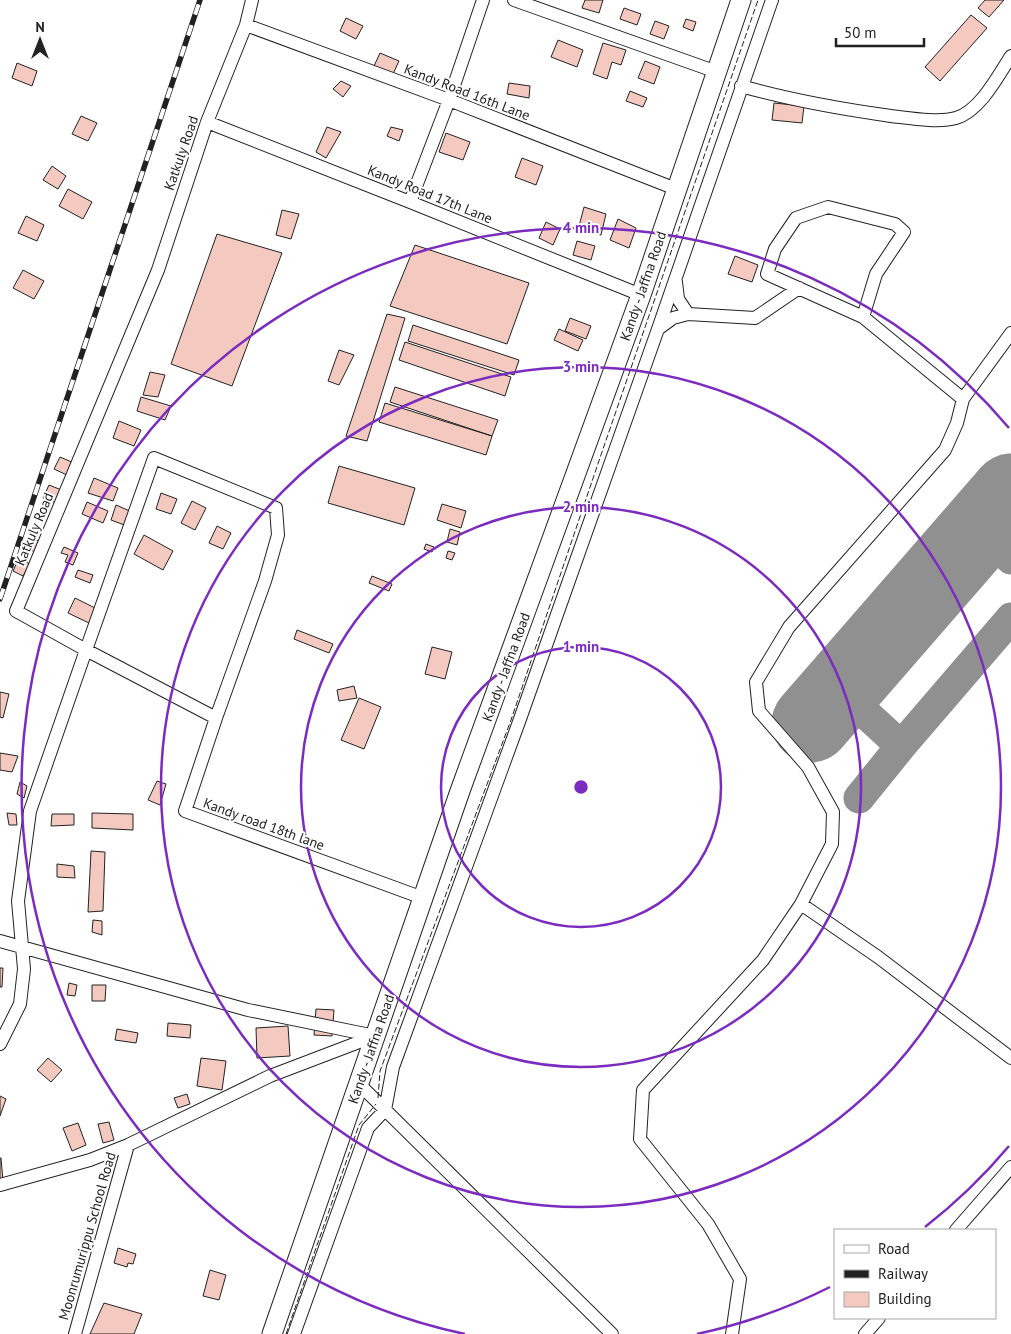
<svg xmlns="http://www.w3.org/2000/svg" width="1011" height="1334" font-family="'PT Sans',sans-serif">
<rect width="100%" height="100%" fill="#fff"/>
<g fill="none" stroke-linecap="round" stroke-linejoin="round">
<path stroke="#909090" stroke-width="31" d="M980,529L1011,559
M840,690L901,746
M859,798L901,746L1011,618"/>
<path stroke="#909090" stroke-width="79" d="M811,723L1011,493"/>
</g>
<path fill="#f3c9c0" stroke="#222" d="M585,0H603L599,13L582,8Z
M985,0H1004L989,17L978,8Z
M624,8L641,14L637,25L620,19Z
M971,15L987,28L940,81L925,67Z
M346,18L363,26L356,39L340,31Z
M686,19L696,22L693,31L683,27Z
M655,21L669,26L664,39L650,34Z
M558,40L583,50L577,67L551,57Z
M603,43L626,50L621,65L612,62L607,79L593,74Z
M380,53L399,61L393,74L374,66Z
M645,61L660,67L654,84L638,78Z
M17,63L37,71L32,86L12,78Z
M341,81L351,86L343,97L333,89Z
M509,83L530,86L529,98L507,94Z
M630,91L647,98L643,107L626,101Z
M774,103L804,106L802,123L772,120Z
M81,116L97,123L88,141L72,134Z
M327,127L341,132L326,158L316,152Z
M391,127L403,130L399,141L387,136Z
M446,133L470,142L463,160L439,152Z
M522,158L543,166L536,185L515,177Z
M52,166L66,176L58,189L43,180Z
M68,189L92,202L83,219L59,206Z
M584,207L606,214L601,235L578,230Z
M282,210L299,214L291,239L276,235Z
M26,216L44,225L37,241L18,233Z
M618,219L636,228L629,248L610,240Z
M546,222L560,229L553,245L539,238Z
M217,234L282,253L232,386L171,364Z
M577,241L595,246L591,260L573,255Z
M415,245L529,283L507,344L390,306Z
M735,256L758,265L752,282L728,274Z
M23,270L44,281L34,299L13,288Z
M387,314L405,318L367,441L346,436Z
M570,318L591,326L586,339L565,331Z
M413,325L519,360L514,375L408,341Z
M559,329L583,340L578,351L554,340Z
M405,342L511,377L505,396L399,360Z
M339,350L354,355L339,385L328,381Z
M150,372L165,375L158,397L143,395Z
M395,387L498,420L492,436L390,402Z
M141,397L171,406L165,420L137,411Z
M385,403L492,436L486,455L379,422Z
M119,421L141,430L134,446L113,438Z
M60,457L74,463L69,476L54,469Z
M339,466L415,488L404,525L328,503Z
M94,478L118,488L113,501L88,493Z
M49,485L64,491L59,504L43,498Z
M161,493L177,499L171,514L156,509Z
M192,501L206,508L195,530L181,523Z
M87,502L108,511L103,523L82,514Z
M442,504L466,511L461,528L437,520Z
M116,505L132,512L127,526L111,520Z
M217,526L231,533L223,549L209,543Z
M450,529L460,532L457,545L447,542Z
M144,535L173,551L163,570L134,554Z
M32,539L42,542L38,553L28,549Z
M426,544L434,547L432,552L424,549Z
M64,547L78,553L73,565L65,562L68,555L61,553Z
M448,551L455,553L452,560L446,558Z
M19,558L30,564L23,576L13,571Z
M78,570L93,575L90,583L75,577Z
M372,576L392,584L389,591L369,583Z
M75,598L97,609L89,623L68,613Z
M297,630L333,644L329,653L294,639Z
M432,647L452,652L445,679L425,674Z
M354,686L357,698L339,701L337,690Z
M0,692L9,694L3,718L0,717Z
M359,698L381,707L364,749L341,740Z
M0,753L18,756L12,772L0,770Z
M157,781L166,784L160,805L148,800Z
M20,782L27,786L24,798L17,794Z
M7,813L16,814L17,825H9Z
M92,813L133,814V830L92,828Z
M52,814H74V825L51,826Z
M91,851L105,852L103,911L88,912Z
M57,864L74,866L75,878L57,877Z
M93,920L102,921V935L92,932Z
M0,968H3L2,987H0Z
M69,983L77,985L75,996L67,995Z
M92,985H106L105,1001H92Z
M316,1009L334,1010L332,1036L314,1035Z
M168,1023L191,1025L190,1038L167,1036Z
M288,1026L290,1056L257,1058L256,1028Z
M117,1029L138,1033L136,1043L115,1040Z
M48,1058L62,1070L51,1082L37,1070Z
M201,1058L226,1061L222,1090L197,1086Z
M187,1094L190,1104L178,1108L174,1098Z
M0,1096L6,1099L0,1116Z
M109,1122L114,1140L103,1143L98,1124Z
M78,1123L86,1145L72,1151L63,1128Z
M0,1158H1L3,1181H0Z
M118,1248L136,1254L133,1264L128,1263L127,1267L114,1263Z
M210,1270L226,1275L219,1300L203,1296Z
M104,1303L142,1314L134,1334H90Z"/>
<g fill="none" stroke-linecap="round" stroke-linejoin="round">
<g stroke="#222" stroke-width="14">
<path id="minor" d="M514,0L717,72
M246,25L449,100L676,189
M741,86C790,100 841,109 891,116C909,118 938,123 956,118C980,111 998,76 1011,56
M207,122L410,202L641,295
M410,202L449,100L483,0
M676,282L678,299L688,314
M658,329L673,318L688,314L755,318L799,288
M963,399L1011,333
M216,718L265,581L278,535L276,508L154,458L86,650L216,718L185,811L423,898
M801,904L878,957L1011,1058
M0,941L248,1010L375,1036
M0,1044L20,1004L24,969L18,901L30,811L86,650L16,611L158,270L207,122L246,25L252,0
M359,1084L612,1334
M0,1185L90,1160L128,1145L270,1076L375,1036
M956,1230L1011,1167
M75,1334L128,1145
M294,1334L368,1128L385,1110L393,1067L520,719L658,329L772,0
M732,1334L740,1279L708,1224L640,1139L643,1090L763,960L801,904L832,844L833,812L808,767L759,711L756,682L789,627L945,450L957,423L963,399L863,317L767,274L775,249L796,218L828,207L895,224L904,232L876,274L863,317
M865,1334L879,1318"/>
</g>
<g stroke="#222" stroke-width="21">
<path id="highway" d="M272,1334L460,791L641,295L741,0"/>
</g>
<use href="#minor" stroke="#fff" stroke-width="12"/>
<use href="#highway" stroke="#fff" stroke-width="19"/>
<g stroke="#222" stroke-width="5.5">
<path id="rail" d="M0,599L200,0"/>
</g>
<use href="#rail" stroke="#fff" stroke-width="4" stroke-dasharray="11" stroke-linecap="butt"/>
<path stroke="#222" stroke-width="1" stroke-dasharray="6 2.5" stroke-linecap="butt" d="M378,1098L380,1071L511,720L603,449L758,0
M286,1334L359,1125L376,1104"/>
</g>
<g fill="none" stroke="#7b2cbf" stroke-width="2.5">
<circle cx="581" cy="787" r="140"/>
<circle cx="581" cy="787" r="280"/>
<circle cx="581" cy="787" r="420"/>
<path d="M1009 1146A559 559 0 0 1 925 1227M830 1287A559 559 0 0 1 697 1334M465 1334A559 559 0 1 1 1009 428"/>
</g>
<g text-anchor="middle" stroke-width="4" stroke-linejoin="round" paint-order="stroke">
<g font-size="14" fill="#222" stroke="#fff">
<text transform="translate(467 92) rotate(21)" y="5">Kandy Road 16th Lane</text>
<text transform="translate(181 153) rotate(-71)" y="5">Katkuly Road</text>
<text transform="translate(430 194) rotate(22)" y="5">Kandy Road 17th Lane</text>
<text transform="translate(643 286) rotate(-71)" y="5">Kandy - Jaffna Road</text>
<text transform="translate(34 529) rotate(-67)" y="5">Katkuly Road</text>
<text transform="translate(506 667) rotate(-70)" y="5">Kandy - Jaffna Road</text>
<text transform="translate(264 824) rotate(20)" y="5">Kandy road 18th lane</text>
<text transform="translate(371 1049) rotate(-71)" y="5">Kandy - Jaffna Road</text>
<text transform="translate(87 1236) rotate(-74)" y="5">Moonrumurippu School Road</text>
</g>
</g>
<circle cx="581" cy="787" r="8" fill="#7b2cbf" stroke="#fff" stroke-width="2.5"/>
<g font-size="15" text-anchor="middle" font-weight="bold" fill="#7b2cbf" stroke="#fff" stroke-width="4" stroke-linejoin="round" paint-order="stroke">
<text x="581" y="233">4 min</text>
<text x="581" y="372">3 min</text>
<text x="581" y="512">2 min</text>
<text x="581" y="652">1 min</text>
</g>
<rect x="834" y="1229" width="162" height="90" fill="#ffffff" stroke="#a7a7a7"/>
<rect x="844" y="1245" width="25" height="8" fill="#ffffff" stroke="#a7a7a7"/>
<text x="878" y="1254" font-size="15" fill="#222222">Road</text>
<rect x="844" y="1270" width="25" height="8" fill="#222222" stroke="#a7a7a7"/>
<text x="878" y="1279" font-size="15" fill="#222222">Railway</text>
<rect x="844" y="1292" width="25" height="15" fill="#f3c9c0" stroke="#a7a7a7"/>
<text x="878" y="1304" font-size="15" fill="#222222">Building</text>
<g transform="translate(40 40)" stroke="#ffffff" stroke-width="4" paint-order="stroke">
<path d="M0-4L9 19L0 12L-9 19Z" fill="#222222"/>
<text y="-8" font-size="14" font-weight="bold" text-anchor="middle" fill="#222222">N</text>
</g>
<path d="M836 38v8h88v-8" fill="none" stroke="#222222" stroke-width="2.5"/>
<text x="844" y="38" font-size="15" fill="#222222" stroke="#ffffff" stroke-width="4" paint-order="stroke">50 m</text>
</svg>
